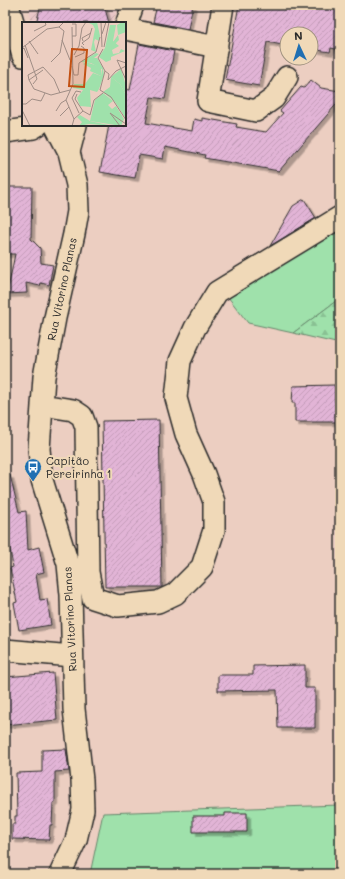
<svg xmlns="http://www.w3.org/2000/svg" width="345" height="879" font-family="Mali,sans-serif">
<defs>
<pattern id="industrial-furrows" width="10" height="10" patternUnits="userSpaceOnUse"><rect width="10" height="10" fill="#e9c6c7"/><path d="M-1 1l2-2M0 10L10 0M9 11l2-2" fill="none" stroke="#c8aaab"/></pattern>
<pattern id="forest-firs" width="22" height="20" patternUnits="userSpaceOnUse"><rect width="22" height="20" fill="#9fe1ab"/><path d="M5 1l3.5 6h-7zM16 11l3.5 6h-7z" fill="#89c193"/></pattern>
<pattern id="building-hatch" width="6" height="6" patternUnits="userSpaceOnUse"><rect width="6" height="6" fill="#e2b4d6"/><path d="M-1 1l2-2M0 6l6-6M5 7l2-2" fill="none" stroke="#c29bb8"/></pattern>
<filter id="shadow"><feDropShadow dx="3.5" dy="3.5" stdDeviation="0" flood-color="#0004"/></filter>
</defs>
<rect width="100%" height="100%" fill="#eccec1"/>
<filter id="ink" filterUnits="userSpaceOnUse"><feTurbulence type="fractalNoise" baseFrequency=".025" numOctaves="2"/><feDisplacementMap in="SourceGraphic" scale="8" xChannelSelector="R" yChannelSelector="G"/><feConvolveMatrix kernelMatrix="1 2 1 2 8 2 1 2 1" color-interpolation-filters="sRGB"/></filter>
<g filter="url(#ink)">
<path fill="url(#industrial-furrows)" d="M29,5H119L112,23H31Z"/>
<path fill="#9fe1ab" stroke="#65866b" d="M340,227V298L293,333L248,323L228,297Z
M340,805V874H90L103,813Z"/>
<path fill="url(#forest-firs)" stroke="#65866b" d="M340,298V344L293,333Z"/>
<path fill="url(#building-hatch)" stroke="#2b2b2b" filter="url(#shadow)" d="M41,5H104L109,23H36Z
M157,5H193L188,29L153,22Z
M239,5H339L337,13H340V50L331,48L330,52L311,49V34H287V46L267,42L259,86L225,80Z
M139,44L174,51L165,99L151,97L146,123L192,131L194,119L202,121V118L237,124L236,127L266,132L283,113L280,111L301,87L304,88L311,80L321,88L340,91V100L279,171L204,158L205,155L165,147L163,159L139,155L135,178L100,172L109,125H125V89L130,90Z
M5,187H32L31,239L40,248L41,263L53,265L49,285L41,283L40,286L26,283L27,293L7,294L15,254H5Z
M304,199L316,218L270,246L293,206Z
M335,385V402H340V422H295V403H292L293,386Z
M159,420L162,587H105L102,421Z
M10,475L19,512L26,511L28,550L39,547L44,572L36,574L40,600L47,599L51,625L19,630L14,603L17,602L10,568L13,567L8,538H5V476Z
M305,665V688H315V728H278L277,690L218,691V675H253V666Z
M53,673L57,720L5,725V677Z
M66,749L69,771L55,772V802L53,803L52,825H50L49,840L12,839V824H15V816H17L16,773L42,772V750Z
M225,813H247V832H193V816H225Z"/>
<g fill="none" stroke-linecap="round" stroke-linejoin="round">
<g stroke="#2b2b2b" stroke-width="24">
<path id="minor" d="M8,5L23,56
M223,5L208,101L256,111L274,98L287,77
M125,28L133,5
M125,29L217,47
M55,125L69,152L77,185L78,211L74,234L55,318L44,377L39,449L42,480L68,564L71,595L74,709L82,780L83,810L76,840L60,874
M5,132L33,128L38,125
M69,152L76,125
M42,405L73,410L82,416L86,427L88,572L93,598L118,606L158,602L175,594L202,567L214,530V502L204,474L186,434L176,398L180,361L195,328L217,292L340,217
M5,650L72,656"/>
</g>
<use href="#minor" stroke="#f0d9b8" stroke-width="21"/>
</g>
</g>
<defs>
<g id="bus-pin" transform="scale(0.9)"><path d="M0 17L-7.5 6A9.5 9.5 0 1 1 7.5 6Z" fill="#1f6fb2" stroke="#f0d9b8"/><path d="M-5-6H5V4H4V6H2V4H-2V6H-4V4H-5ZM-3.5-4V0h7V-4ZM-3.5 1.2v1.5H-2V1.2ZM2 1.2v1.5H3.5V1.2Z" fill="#fff"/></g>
</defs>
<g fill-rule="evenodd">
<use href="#bus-pin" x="33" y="467"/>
</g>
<g text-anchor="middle" stroke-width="4" stroke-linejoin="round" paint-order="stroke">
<g font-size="11" fill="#2b2b2b" stroke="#f0d9b8">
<text transform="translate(62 289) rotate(-78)" y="4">Rua Vitorino Planas</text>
<text transform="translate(70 619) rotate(-93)" y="4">Rua Vitorino Planas</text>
</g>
<g font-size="11" fill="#2b2b2b" stroke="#f0d9b8" text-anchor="start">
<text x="46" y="465">Capitão<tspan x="46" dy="13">Pereirinha 1</tspan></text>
</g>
</g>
<g transform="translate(22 22)">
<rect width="104" height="104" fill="#eccec1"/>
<path d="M75,0L78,14L77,19L73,17L72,20L74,30L69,28L73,7L71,3L67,1ZM100,0H104V10L96,13L97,18L93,22L91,20L96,13L95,3ZM74,31L77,32L72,36H75L81,46L82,53L77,67L75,70L68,68L69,85L58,84L55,76L61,68L51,66L52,62H63L71,51L79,54L80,47L69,41L59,40ZM99,47L104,64V73L98,62L89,55ZM58,93L68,99L91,104L67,102L57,104L60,100L55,95Z" fill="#9fe1ab"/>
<path d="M88,3H94L91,19L97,24L90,28L91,32L97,31L99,27L103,29L89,35V38L84,40L77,35L83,26ZM64,40L79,45V54L68,49L69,46L61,42ZM89,55L98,62L104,73V97L93,80L81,70L88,65ZM81,71L91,79L86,83L90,87L94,84L102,97L99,104L68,99L73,78Z" fill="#9fe1ab"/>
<path fill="none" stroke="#9f8d85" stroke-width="1" d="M79,0L80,25M12,9L24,3L23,0M80,12L84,0M50,14H54V2H50M40,18L48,38M7,19L16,32M61,19L60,16L69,11M3,23L15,57L11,62M62,23L60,21L67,16L70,6M82,25L87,0M0,26L25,7L37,5L42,0M81,27L76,36L83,49L78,68L89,75L104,98M0,28L2,26L6,36M52,33L57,24L60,6L64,0M53,35L62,31V26L59,24M29,40L38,31L42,9L37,5M50,44L52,53H56L57,41L74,30L78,15M21,48L7,58L12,67L29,73L48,68M83,49L87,52L86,58L94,49L104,44M7,58L6,53L21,45L32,57L38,71M104,58L95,38L104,41M55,72L53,77L61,89M44,78L51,62L50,5M44,78L52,97L50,104M0,82H4L10,77L19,79L23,71M0,88L8,104M34,89L39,81L44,78M57,91L50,76L54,69L59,70M38,94L47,85M52,97L61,89L68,93L72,78L81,71M98,104L88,91L104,102"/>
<path fill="#c25012" fill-opacity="0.15" stroke="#c25012" stroke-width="2" d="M50,27L65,28L62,65L47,64Z"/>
<rect width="104" height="104" fill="none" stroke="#2b2b2b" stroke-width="2"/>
</g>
<rect width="345" height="879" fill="none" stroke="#f0d9b8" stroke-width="20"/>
<rect x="10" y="10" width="325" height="859" fill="none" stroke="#2b2b2b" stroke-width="1.5" filter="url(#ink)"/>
<g transform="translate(299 46) rotate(356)"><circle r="19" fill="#f0d9b8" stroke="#a19380"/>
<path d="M0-3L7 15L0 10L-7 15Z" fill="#1f6fb2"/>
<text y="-6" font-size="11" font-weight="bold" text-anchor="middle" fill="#2b2b2b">N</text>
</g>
</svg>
